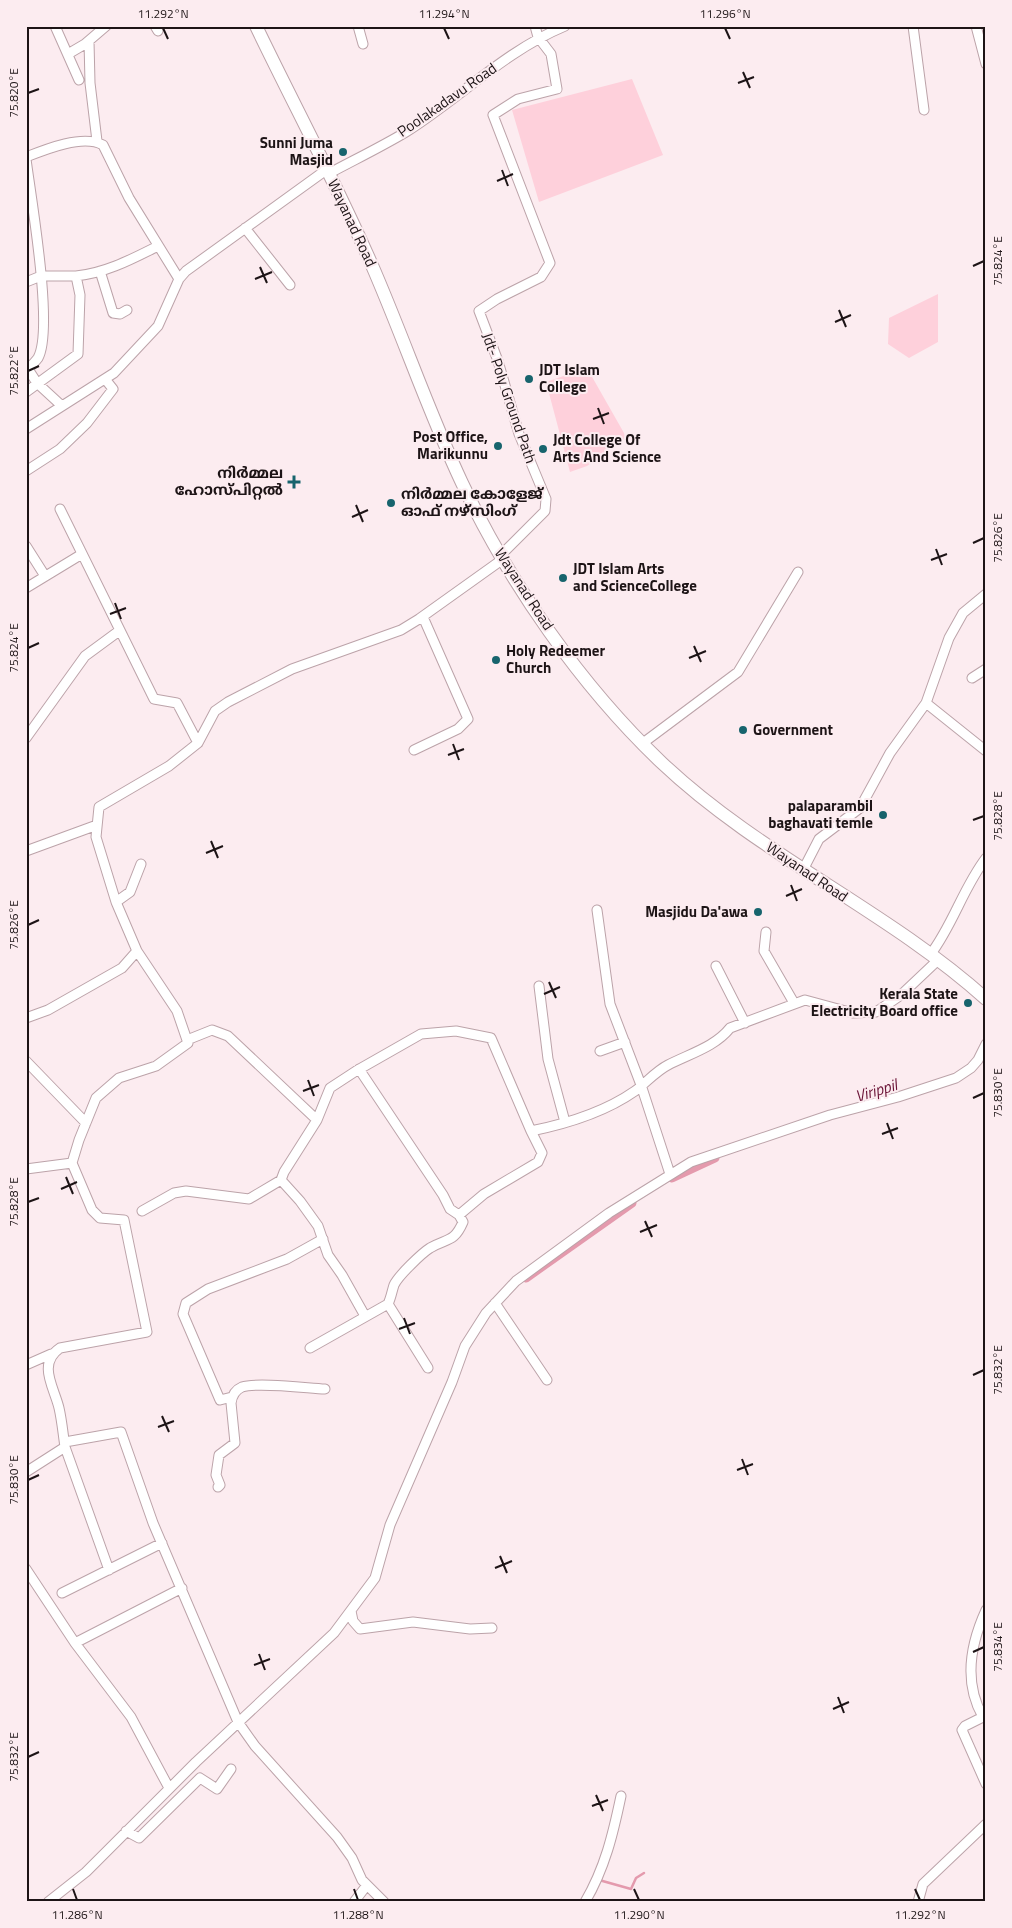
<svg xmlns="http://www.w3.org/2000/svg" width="1012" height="1928" font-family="'Titillium Web','Noto Sans Malayalam',sans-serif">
<rect width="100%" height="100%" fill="#fcecf0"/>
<path fill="#fed0db" d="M632,79L663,155L539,202L512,110Z
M938,294V342L909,358L888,344L889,318Z
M587,368L624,433L625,438L587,466L570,472L546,382Z"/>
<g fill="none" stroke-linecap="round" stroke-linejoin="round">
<path stroke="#e49aad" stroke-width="2.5" d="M599,1880L631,1889L636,1878L644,1873"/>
<path stroke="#e49aad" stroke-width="9" d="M672,1178L715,1158
M526,1278L632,1203"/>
<g stroke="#bca3a9" stroke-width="11">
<path id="minor" d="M55,26L79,80
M155,26L158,31
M358,26L363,44
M913,26L924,110
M976,26L986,64
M89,41L90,83L97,141
M68,54L85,44L106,26
M26,157C46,149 83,134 103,145L129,198L179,279
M26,159C31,198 54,329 38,358C35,362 31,366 28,369L37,383L62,406
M328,174C354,160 381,147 406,132C460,98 505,51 565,26
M245,228L290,285
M100,271L113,313L120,314L127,310
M76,276C106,273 132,259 158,246
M26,282L41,276H76L80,295L78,354L26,392
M26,429L114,373L158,326L179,279L186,271L326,170
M26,471L60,449L87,423L113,389L105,379
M60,509L154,699L177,703L198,743
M26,546L45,576
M501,555L545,511L546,499L519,434L498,361L479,311L497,299L541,277L550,263L493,115L518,99L557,89L551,54L538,37L535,26
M26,588L82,554
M972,678L986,669
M926,703L986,751
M26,738L85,656L119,631
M643,743L738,672L798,572
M414,750L458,729L468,719L423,617
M26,851L97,825
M803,870L819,839L860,808L890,753L926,703L949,638L963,613L986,594
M116,902L130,892L141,864
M597,910L610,1004L641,1085L670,1174
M766,932L764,951L794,1003
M930,955C953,925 963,888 986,858
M716,966L745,1023
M539,986L548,1059L565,1122
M26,1018L48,1010L122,968L137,951
M187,1040L212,1030L228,1036L317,1120
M600,1051L625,1042
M26,1061L86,1123
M359,1069L443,1195L450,1209L459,1215L484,1194L538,1162L542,1153L531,1131C566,1124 605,1112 635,1091C646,1083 656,1071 668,1065C689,1054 715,1047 730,1028L805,1000L853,1013L876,1012L901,995L938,960
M26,1169L72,1163
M281,1180L300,1201L318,1226L328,1255L342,1275L365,1316
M142,1211L174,1193L186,1191L249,1199L281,1180L284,1172L317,1120L330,1088L356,1071L421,1034L456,1031L491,1038L531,1131
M495,1303L547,1380
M388,1304L428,1368
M310,1348L388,1304C391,1298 392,1291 394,1285C398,1276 422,1253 430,1248C447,1238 454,1243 463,1222L459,1215
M26,1365L51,1354
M232,1397L220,1400L183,1314L186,1303L208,1289L287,1259L323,1239
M65,1442L121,1432L153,1523L238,1722L255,1746L337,1837L352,1858L362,1880L384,1902
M65,1447L109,1570
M26,1472L65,1447C63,1434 62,1421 59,1408C54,1387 37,1364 60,1348L147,1332L124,1220L100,1218L92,1210L72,1163L79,1140L96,1098L119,1078L156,1066L188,1043L177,1011L137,951L116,902L96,837L99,807L169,766L198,743L215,711L228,702L292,669L401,630L419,619L503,559
M218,1487L220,1485L216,1475L219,1455L235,1443L231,1403C232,1396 235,1390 242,1387C257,1382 306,1388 325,1389
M26,1569L75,1643L131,1717L169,1788
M62,1593L162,1543
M986,1610C970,1645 963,1682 983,1717L986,1716
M351,1611L353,1621L360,1629L413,1622L470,1629L492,1628
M75,1643L182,1588
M983,1717L965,1726L962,1730L986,1784
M126,1831L139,1838L200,1778L217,1789L231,1769
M48,1902L86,1872L196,1762L334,1633L375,1578L390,1525L452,1382L465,1346L486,1313L516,1281L609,1213L691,1162L830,1115L898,1097L956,1078L971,1068L978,1060L986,1044
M354,1902L367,1885
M585,1902C605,1868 613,1834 621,1796
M918,1902L923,1884L986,1824"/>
</g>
<g stroke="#bca3a9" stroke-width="14">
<path id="highway" d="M256,26C294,105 336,183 371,263C403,336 428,411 462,483C510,584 581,686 662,763C759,855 887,910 986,999"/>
</g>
<use href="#minor" stroke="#fff" stroke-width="9"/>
<use href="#highway" stroke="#fff" stroke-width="12"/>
</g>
<path fill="none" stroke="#1d1416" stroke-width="2" d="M163,28L168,39M444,28L449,39M725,28L730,39M743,72L750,88M738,83L754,77M28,93L39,89M502,170L508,186M497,181L513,174M973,266L984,261M260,267L267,283M255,279L272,272M839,310L846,327M835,322L851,315M28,371L39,366M598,408L604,424M593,419L609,413M356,505L363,522M352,517L368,510M973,543L984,538M936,549L942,565M931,560L947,554M115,603L121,619M110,614L126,608M694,646L701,662M28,648L39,643M689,658L706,651M453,744L459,760M448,755L464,749M973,820L984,816M211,841L218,858M206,853L223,846M791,885L797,901M786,896L802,889M28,925L39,920M549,982L556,998M544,994L560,987M308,1080L314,1096M303,1091L319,1085M973,1098L984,1093M887,1123L893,1139M882,1134L898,1128M66,1177L73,1194M61,1189L77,1182M28,1202L39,1198M645,1221L652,1237M640,1232L657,1225M404,1318L410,1334M399,1329L415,1323M973,1375L984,1370M162,1416L169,1432M158,1427L174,1421M742,1459L748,1475M737,1470L753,1464M28,1480L39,1475M500,1556L507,1573M495,1568L512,1561M973,1652L984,1647M259,1654L265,1670M254,1665L270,1659M838,1697L844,1713M833,1709L849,1702M28,1757L39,1752M596,1795L603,1811M592,1806L608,1800M73,1889L77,1900M354,1889L358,1900M634,1889L639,1900M915,1889L920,1900"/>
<g fill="#17646d" stroke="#fcecf0" stroke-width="2">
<circle cx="343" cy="152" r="5"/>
<circle cx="529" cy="379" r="5"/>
<circle cx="498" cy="446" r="5"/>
<circle cx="543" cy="449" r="5"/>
<path d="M291.5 474.5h5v5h5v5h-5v5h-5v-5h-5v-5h5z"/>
<circle cx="391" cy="503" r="5"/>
<circle cx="563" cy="578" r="5"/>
<circle cx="496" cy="660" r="5"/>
<circle cx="743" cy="730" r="5"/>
<circle cx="883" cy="815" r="5"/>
<circle cx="758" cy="912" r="5"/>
<circle cx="968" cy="1003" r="5"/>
</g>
<g text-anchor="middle" stroke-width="4" stroke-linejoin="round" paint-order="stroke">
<g font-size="15" fill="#1d1416" stroke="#fcecf0">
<text transform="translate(447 100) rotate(-35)" y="5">Poolakadavu Road</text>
<text transform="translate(352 223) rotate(65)" y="5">Wayanad Road</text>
<text transform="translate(509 398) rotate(71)" y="5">Jdt- Poly Ground Path</text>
<text transform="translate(524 589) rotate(57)" y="5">Wayanad Road</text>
<text transform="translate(807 872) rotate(34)" y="5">Wayanad Road</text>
</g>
<g font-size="15" font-weight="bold" fill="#1d1416" stroke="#fcecf0" text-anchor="end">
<text x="333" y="148">Sunni Juma<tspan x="333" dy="17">Masjid</tspan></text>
<text x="539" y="375" text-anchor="start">JDT Islam<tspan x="539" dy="17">College</tspan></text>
<text x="488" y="442">Post Office,<tspan x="488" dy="17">Marikunnu</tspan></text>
<text x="553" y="445" text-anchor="start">Jdt College Of<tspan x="553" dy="17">Arts And Science</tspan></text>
<text x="283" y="478">നിർമ്മല<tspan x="283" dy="17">ഹോസ്പിറ്റൽ</tspan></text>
<text x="401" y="499" text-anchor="start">നിർമ്മല കോളേജ്<tspan x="401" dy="17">ഓഫ് നഴ്സിംഗ്</tspan></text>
<text x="573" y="574" text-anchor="start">JDT Islam Arts<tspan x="573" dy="17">and ScienceCollege</tspan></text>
<text x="506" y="656" text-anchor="start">Holy Redeemer<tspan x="506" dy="17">Church</tspan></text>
<text x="753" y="735" text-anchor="start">Government</text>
<text x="873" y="811">palaparambil<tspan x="873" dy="17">baghavati temle</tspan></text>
<text x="748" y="917">Masjidu Da'awa</text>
<text x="958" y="999">Kerala State<tspan x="958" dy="17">Electricity Board office</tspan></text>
</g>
<g font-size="16" font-style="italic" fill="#6a1336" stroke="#fcecf0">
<text transform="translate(876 1090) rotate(-17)" y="6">Virippil</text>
</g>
</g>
<rect width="1012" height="1928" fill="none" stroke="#fcecf0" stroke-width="55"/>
<rect x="28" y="28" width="956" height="1872" fill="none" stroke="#1d1416" stroke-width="2"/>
<g font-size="12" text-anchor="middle" fill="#1d1416">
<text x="163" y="18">11.292°N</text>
<text x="444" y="18">11.294°N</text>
<text x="725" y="18">11.296°N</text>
<text transform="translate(14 93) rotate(-90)" y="4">75.820°E</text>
<text transform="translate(998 261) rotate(-90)" y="4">75.824°E</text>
<text transform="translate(14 371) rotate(-90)" y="4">75.822°E</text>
<text transform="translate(998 538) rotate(-90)" y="4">75.826°E</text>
<text transform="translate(14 648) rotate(-90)" y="4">75.824°E</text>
<text transform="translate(998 816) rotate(-90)" y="4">75.828°E</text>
<text transform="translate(14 925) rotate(-90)" y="4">75.826°E</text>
<text transform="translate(998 1093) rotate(-90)" y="4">75.830°E</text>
<text transform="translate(14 1202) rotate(-90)" y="4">75.828°E</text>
<text transform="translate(998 1370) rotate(-90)" y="4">75.832°E</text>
<text transform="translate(14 1480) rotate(-90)" y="4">75.830°E</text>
<text transform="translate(998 1647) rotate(-90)" y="4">75.834°E</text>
<text transform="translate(14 1757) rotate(-90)" y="4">75.832°E</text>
<text x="77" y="1919">11.286°N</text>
<text x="358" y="1919">11.288°N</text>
<text x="639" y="1919">11.290°N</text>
<text x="920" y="1919">11.292°N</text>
</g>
</svg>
